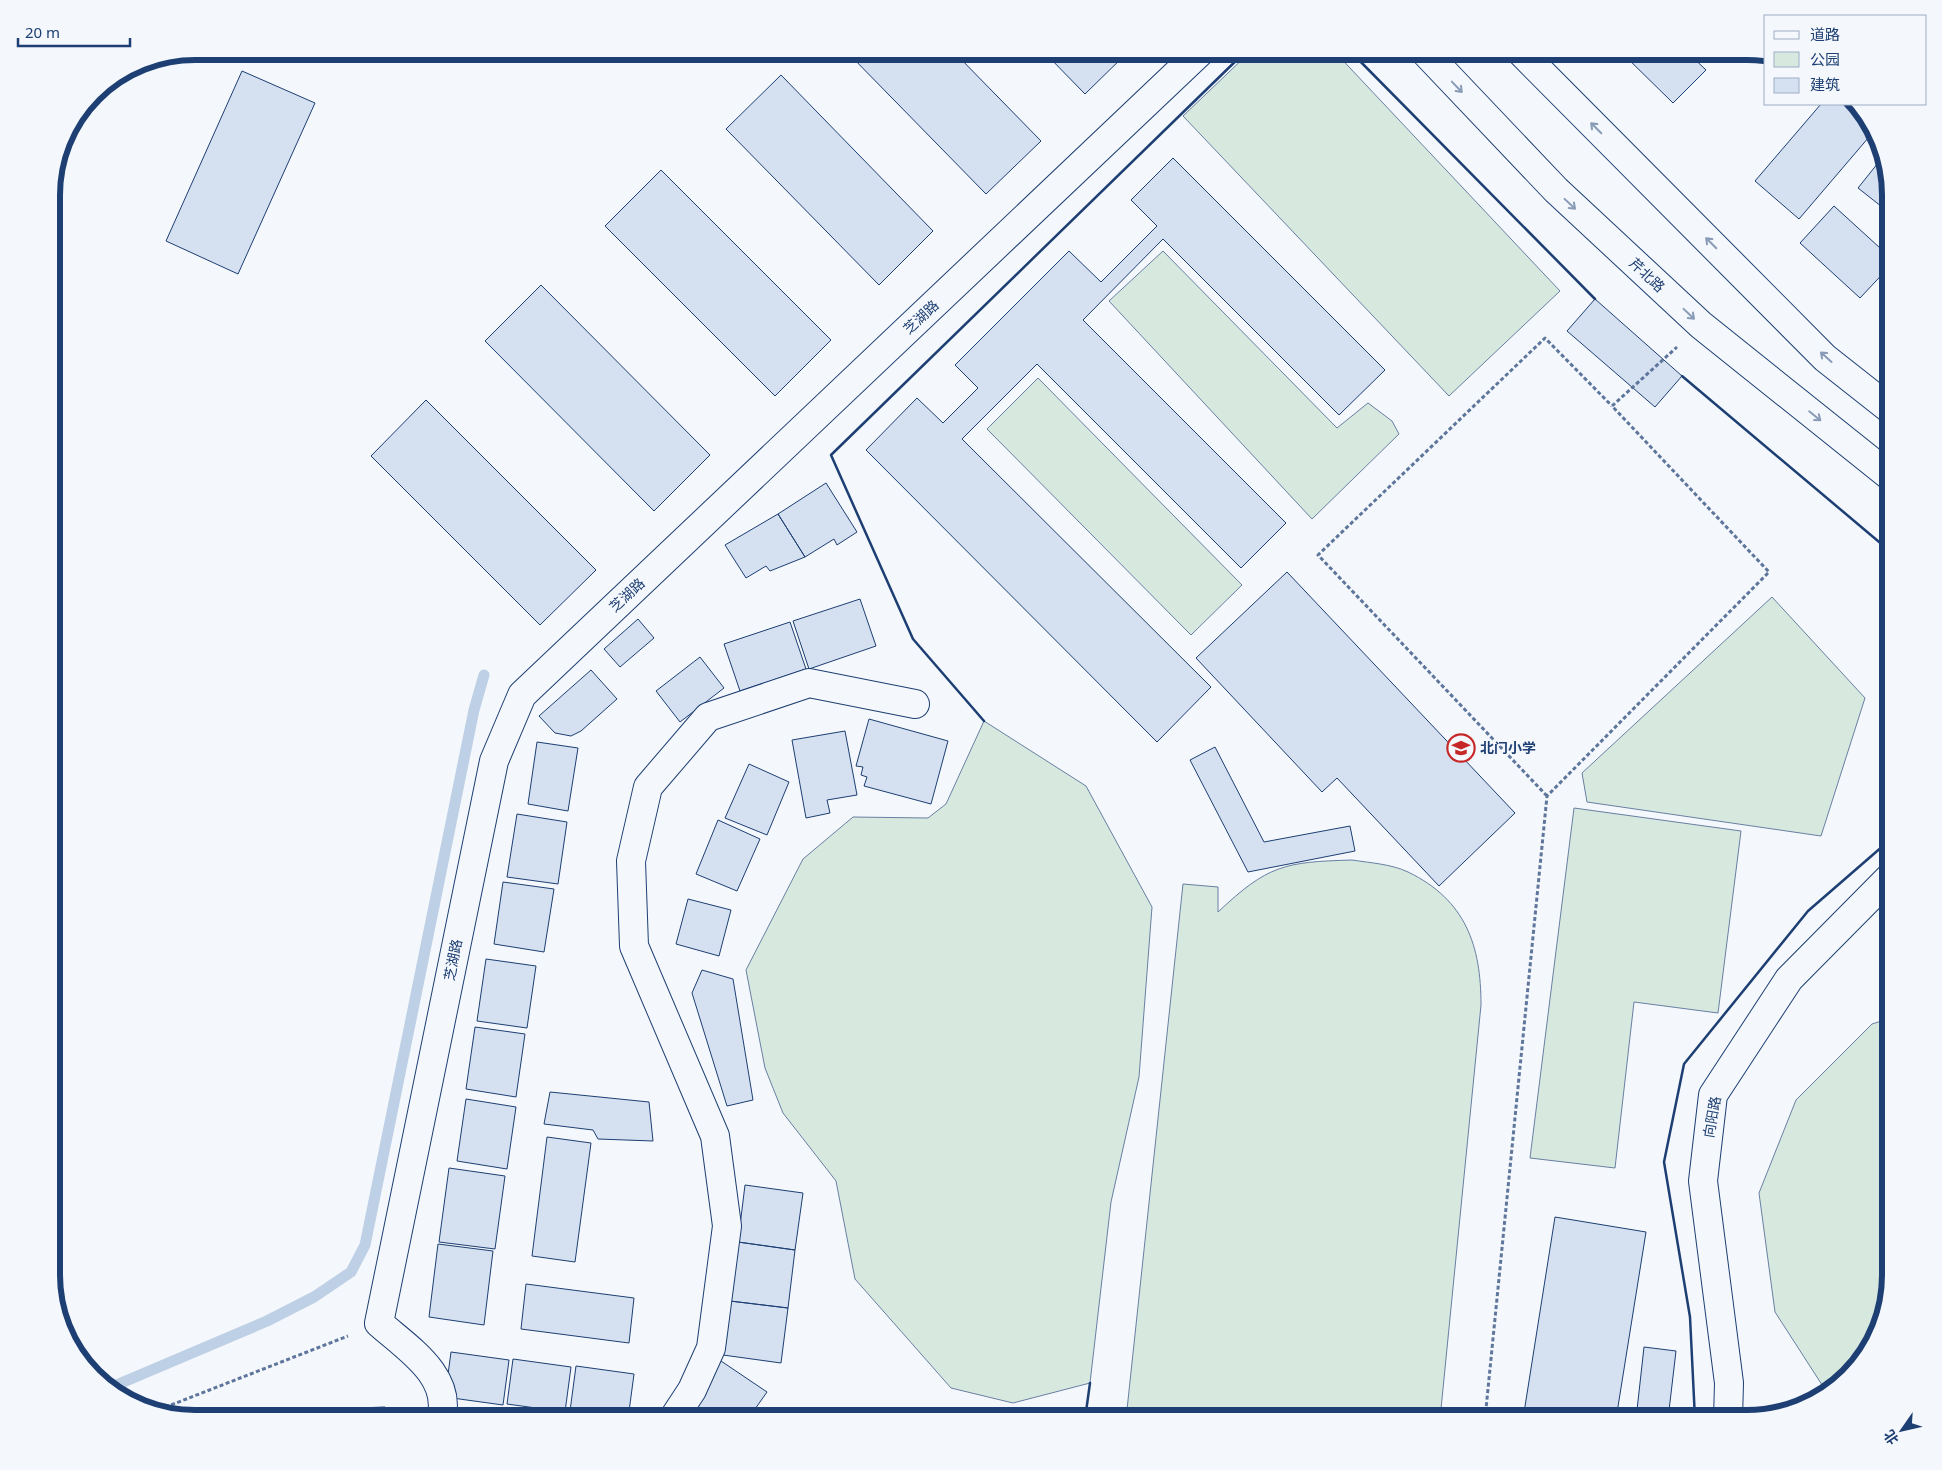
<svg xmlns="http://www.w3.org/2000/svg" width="1942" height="1470" font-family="'Noto Sans','Noto Sans SC',sans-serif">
<rect width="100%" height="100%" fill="#f4f7fb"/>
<path fill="#d7e8df" stroke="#687fa3" d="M1251,51H1334L1560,291L1449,396L1183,116Z
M1163,251L1337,428L1368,403L1392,421L1399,434L1312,519L1109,301Z
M1038,378L1242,585L1191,635L987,429Z
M1772,597L1865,698L1821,836L1587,802L1582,773Z
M984,721L1086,786L1152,907L1139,1077L1111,1202L1090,1383L1013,1403L951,1388L855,1279L836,1181L783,1113L765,1068L746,970L803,859L853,817L928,818L946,804Z
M1574,808L1741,831L1718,1013L1634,1002L1615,1168L1530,1158Z
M1352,860C1371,863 1391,864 1408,872C1466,900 1481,946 1481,1005L1440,1419H1126L1183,884L1218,887V912C1268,865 1284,862 1352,860Z
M1891,1018V1275L1883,1321L1861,1363L1826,1391L1775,1312L1759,1193L1796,1100L1872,1024Z"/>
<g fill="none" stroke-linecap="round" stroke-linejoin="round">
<path stroke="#bed0e5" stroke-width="11" d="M107,1389L267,1321L314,1297L351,1272L365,1245L474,710L484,675"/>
</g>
<path fill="#d5e0f0" stroke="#1d3f73" d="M846,51H953L1041,141L986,194Z
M1043,51H1129L1085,94Z
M1620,51H1686L1706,70L1673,103Z
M242,71L315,103L238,274L166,241Z
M781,75L933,231L879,285L726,129Z
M1821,104H1853L1875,130L1799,219L1755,181Z
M1173,158L1385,370L1339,415L1163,239L1083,320L1286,523L1241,568L1037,364L962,439L1211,687L1157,742L866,450L917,398L943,423L978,388L955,365L1069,251L1101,282L1157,226L1131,200Z
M1882,158L1891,195V214L1858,188Z
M661,170L831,340L775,396L605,226Z
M1834,206L1891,258V265L1860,298L1800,243Z
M541,285L710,455L654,511L485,341Z
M1595,299L1682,376L1655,407L1567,331Z
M426,400L596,570L540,625L371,456Z
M826,483L857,532L837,545L834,539L805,557L778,514Z
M778,514L805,557L770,571L766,566L746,578L725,545Z
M1287,572L1515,813L1439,886L1337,778L1322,792L1196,658Z
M860,599L876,646L809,669L793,621Z
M638,619L654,638L620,667L604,649Z
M790,622L806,669L740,691L724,644Z
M700,657L724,688L680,722L656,691Z
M591,670L617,699L581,731L571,736L555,733L539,716Z
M869,719L948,741L931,804L864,786L867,777L861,775L863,767L856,766Z
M845,731L857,795L827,800L830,813L806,818L792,740Z
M537,742L578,748L568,811L528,804Z
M1215,747L1264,842L1350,826L1355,851L1248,872L1190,760Z
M749,764L789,782L767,835L725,818Z
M517,814L567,822L558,884L507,877Z
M718,820L760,839L737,891L696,874Z
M503,882L554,889L544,952L494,944Z
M688,899L731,910L719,956L676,944Z
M486,959L536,966L527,1028L477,1021Z
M702,970L733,979L753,1100L727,1106L692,993Z
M475,1027L525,1034L516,1097L466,1089Z
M550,1092L649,1102L653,1141L598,1139L593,1130L544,1124Z
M466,1099L516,1107L507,1169L457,1161Z
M547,1137L591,1143L575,1262L532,1256Z
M449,1168L505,1176L495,1249L439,1242Z
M745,1185L803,1193L795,1250L738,1242Z
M1555,1217L1646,1232L1616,1419H1523Z
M738,1242L795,1250L788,1308L730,1301Z
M438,1244L493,1251L484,1325L429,1317Z
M526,1284L634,1298L629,1343L521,1329Z
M730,1301L788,1308L781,1363L723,1355Z
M1644,1347L1676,1351L1668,1419H1636Z
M451,1352L509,1360L503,1405L445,1397Z
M513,1359L571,1367L565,1412L507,1404Z
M721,1361L767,1392L748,1419H697L687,1412Z
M576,1366L634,1374L628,1419L570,1411Z
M385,1407V1419H333L332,1409Z
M335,1408L336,1419H284L283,1411Z"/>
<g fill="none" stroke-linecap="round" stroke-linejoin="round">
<g stroke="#1d3f73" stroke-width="30">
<path id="minor" d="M441,1419C453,1376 407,1348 379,1323L494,761L522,695L1201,51
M673,1419L692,1390L711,1348L727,1226L715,1136L634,946L631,861L648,787L708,717L809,683L915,704
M1728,1419L1729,1383L1703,1181L1713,1095L1789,979L1891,876"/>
</g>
<g stroke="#1d3f73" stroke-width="30">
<path id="major" d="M1424,51L1556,190L1701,325L1891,477
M1520,51L1825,358L1891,410"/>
</g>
<path stroke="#5e769c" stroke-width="3" stroke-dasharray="4 2.5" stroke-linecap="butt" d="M1547,796L1318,555L1545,338L1612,406
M153,1412L348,1336
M1485,1419L1547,796L1769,572L1612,406L1677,347"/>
<use href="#minor" stroke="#f4f7fb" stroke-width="28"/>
<use href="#major" stroke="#f4f7fb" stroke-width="28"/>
<path stroke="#1d3f73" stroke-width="2.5" d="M1350,51L1595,299
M1682,376L1891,552
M984,721L913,639L831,455L1246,51
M1085,1419L1090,1383
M1695,1419L1690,1317L1664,1162L1684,1064L1808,911L1891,839"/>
</g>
<defs><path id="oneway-shaft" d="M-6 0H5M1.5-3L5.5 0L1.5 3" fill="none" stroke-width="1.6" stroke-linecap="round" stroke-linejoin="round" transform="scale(1.25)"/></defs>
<g stroke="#889bb7">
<use href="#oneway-shaft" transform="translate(1457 87) rotate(46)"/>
<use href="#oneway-shaft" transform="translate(1596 128) rotate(-135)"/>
<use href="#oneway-shaft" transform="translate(1570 204) rotate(43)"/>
<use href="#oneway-shaft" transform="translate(1711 243) rotate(-135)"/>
<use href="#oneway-shaft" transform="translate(1689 314) rotate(43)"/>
<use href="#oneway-shaft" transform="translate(1826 357) rotate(-138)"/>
<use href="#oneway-shaft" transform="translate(1815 416) rotate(39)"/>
</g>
<defs>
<g id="school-ring" transform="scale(1.4375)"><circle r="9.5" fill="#f4f7fb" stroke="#c62828" stroke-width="1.5"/><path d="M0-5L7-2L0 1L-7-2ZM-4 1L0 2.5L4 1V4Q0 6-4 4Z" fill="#c62828"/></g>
</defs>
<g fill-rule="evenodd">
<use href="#school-ring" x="1461" y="748"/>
</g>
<g text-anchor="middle" stroke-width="4" stroke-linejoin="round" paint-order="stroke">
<g font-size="14" fill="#1d3f73" stroke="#f4f7fb">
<text transform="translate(1647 275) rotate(43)" y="5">芹北路</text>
<text transform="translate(921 317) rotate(-43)" y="5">芝湖路</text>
<text transform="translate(627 595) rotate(-43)" y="5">芝湖路</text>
<text transform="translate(453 960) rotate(-79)" y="5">芝湖路</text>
<text transform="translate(1712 1117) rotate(-80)" y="5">向阳路</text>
</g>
<g font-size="14" font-weight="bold" fill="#1d3f73" stroke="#f4f7fb" text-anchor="start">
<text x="1480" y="753">北门小学</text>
</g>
</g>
<path d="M0 0H1942V1470H0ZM195 60H1747A135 135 0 0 1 1882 195V1275A135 135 0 0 1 1747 1410H195A135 135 0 0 1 60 1275V195A135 135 0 0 1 195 60Z" fill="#f4f7fb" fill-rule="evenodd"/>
<path fill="none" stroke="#1d3f73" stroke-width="6" d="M195 60H1747A135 135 0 0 1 1882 195V1275A135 135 0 0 1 1747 1410H195A135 135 0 0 1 60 1275V195A135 135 0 0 1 195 60Z"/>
<rect x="1764" y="15" width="162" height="90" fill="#f4f7fb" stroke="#9eadc5"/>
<rect x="1774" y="31" width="25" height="8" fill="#f4f7fb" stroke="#9eadc5"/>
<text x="1810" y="40" font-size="15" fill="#1d3f73">道路</text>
<rect x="1774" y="52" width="25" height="15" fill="#d7e8df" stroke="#9eadc5"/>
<text x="1810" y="65" font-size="15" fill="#1d3f73">公园</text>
<rect x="1774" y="78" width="25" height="15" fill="#d5e0f0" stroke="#9eadc5"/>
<text x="1810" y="90" font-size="15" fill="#1d3f73">建筑</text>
<g transform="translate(1902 1430) rotate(236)" stroke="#f4f7fb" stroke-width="4" paint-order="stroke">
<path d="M0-4L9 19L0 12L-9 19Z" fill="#1d3f73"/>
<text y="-8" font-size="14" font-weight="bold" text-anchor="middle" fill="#1d3f73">北</text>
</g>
<path d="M18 38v8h112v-8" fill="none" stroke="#1d3f73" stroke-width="2.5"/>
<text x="25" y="38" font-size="15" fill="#1d3f73" stroke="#f4f7fb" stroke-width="4" paint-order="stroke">20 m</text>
</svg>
